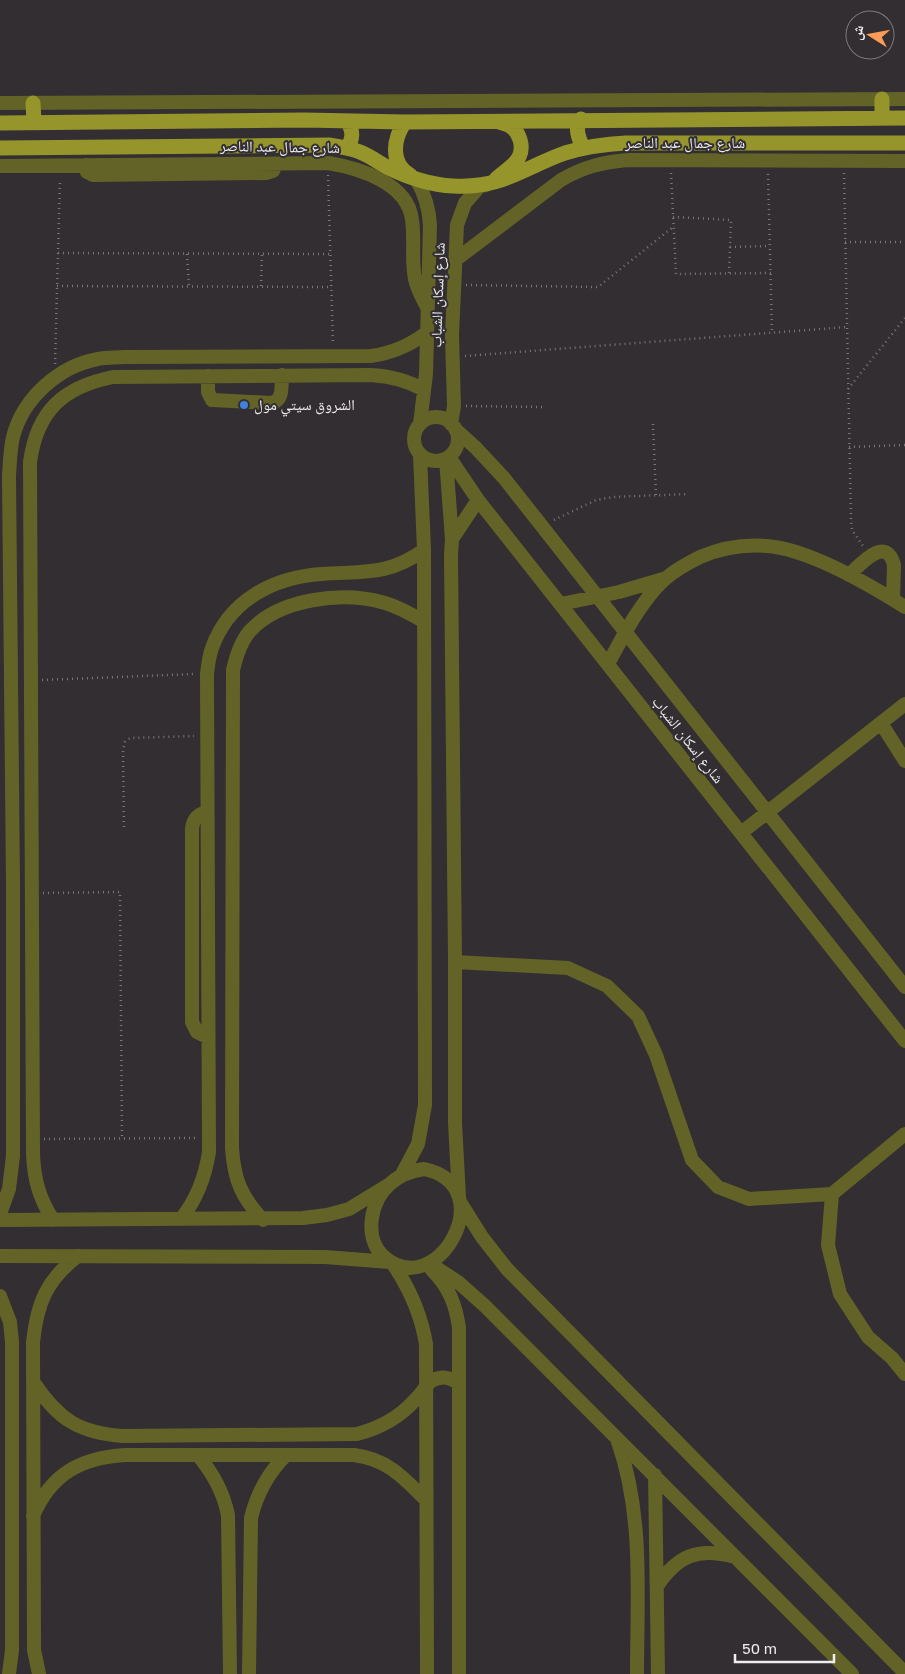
<svg xmlns="http://www.w3.org/2000/svg" width="905" height="1674" font-family="'Golos Text','Noto Naskh Arabic',sans-serif">
<rect width="100%" height="100%" fill="#322e31"/>
<g fill="none" stroke-linecap="round" stroke-linejoin="round">
<path stroke="#7a777a" stroke-width="2.5" stroke-dasharray="1 4" stroke-linecap="butt" d="M671,173L676,274L771,273
M844,173L851,520L852,530L863,546
M768,174L772,332
M328,175L333,344
M673,217L731,220L729,274
M845,242H905
M730,247L770,246
M58,253L330,254
M187,254L189,286
M466,285L598,287L673,227
M57,286L331,287
M261,286L262,254
M465,356L847,327
M55,364L60,179
M848,389L905,318
M466,406L544,407
M653,424L656,495
M849,447L905,445
M554,520L596,500L613,497L689,494
M42,680L194,674
M124,827L123,750L125,742L130,738L194,736
M43,893L120,892L122,1138
M44,1139L196,1138"/>
<path stroke="#646327" stroke-width="14" d="M0,103L905,99
M86,165L87,172L93,175L266,173L273,171L276,164
M0,166L328,163C359,168 408,183 412,220C415,239 411,260 415,279C417,289 422,298 427,307
M416,179C425,194 429,207 430,225L426,374L420,424
M454,261L561,180C583,167 603,162 628,160L905,161
M208,376V392L212,400L272,403C284,400 281,386 282,375
M414 439a22 22 0 1 1 44 0a22 22 0 1 1-44 0Z
M451,424L454,406L452,335L457,225L465,203L480,186L486,185
M455,429L476,448L504,478L905,987
M449,457L478,500L905,1041
M446,459L452,539L451,555L455,962V1123L459,1197
M452,539L478,500
M849,575C860,565 886,534 894,565L893,599
M561,604L619,592L663,579
M608,664C622,638 642,599 665,579C675,570 688,563 700,557C721,548 744,544 767,546C808,549 870,585 905,607
M881,723L905,761
M207,812C197,814 193,819 192,829V1022L197,1032L207,1037
M741,833L905,704
M455,962L568,968L607,986L638,1016L656,1055L692,1160L718,1187L749,1199L832,1194L905,1134
M424,1169C504,1186 436,1305 383,1256C363,1237 371,1200 390,1184C399,1175 411,1171 424,1169Z
M401,1176L418,1144L425,1105L424,550L420,455
M832,1194L828,1245L840,1294L868,1337L892,1358L905,1374
M460,1202L482,1237L507,1269L905,1673
M0,1214L9,1189L13,1156V885L9,476C10,462 10,450 13,437C23,398 59,366 98,359C107,357 116,358 125,357L371,356C393,353 409,346 426,333
M181,1219C197,1199 205,1178 209,1152L207,674C208,665 209,656 212,648C229,600 274,577 322,574C363,571 388,576 424,550
M0,1220L303,1218L327,1215L349,1209L390,1184
M53,1220C39,1198 34,1179 33,1154L30,462C37,411 63,387 113,377L370,375C390,376 407,380 424,390
M263,1220C241,1197 234,1179 232,1148L233,670C236,657 240,643 249,632C279,598 343,591 385,603C399,607 411,614 423,621
M0,1256L325,1257L390,1262
M429,1263L458,1282L485,1306L852,1674
M393,1264C410,1289 421,1314 426,1344L427,1674
M432,1270C449,1287 456,1305 459,1328V1674
M0,1296L10,1322L12,1342V1650L9,1674
M34,1383C58,1419 79,1433 123,1436L357,1434C380,1428 399,1418 415,1400C421,1394 425,1387 431,1381C441,1376 449,1376 459,1384
M618,1442C644,1516 637,1597 637,1674
M198,1455C213,1474 223,1491 228,1515L230,1674
M655,1475L658,1674
M33,1516C51,1474 80,1458 125,1455H354C387,1459 403,1477 426,1500
M657,1586C678,1555 698,1547 735,1557
M39,1674L34,1650L33,1342C37,1304 46,1280 78,1256
M249,1674L251,1518C257,1493 268,1473 286,1455"/>
<path stroke="#96952b" stroke-width="15" d="M33,103L34,122
M882,118V99
M581,119C574,128 579,139 583,148
M405,122C393,139 390,164 410,175
M0,123L304,120L405,122L905,118
M0,148L330,145C340,147 350,148 360,152C370,156 378,162 387,167C407,177 430,185 453,186C501,189 523,168 565,153C585,147 605,144 626,143H905
M347,148C354,138 353,130 347,121
M496,179C503,172 515,166 519,157C524,147 520,132 510,126C507,124 502,123 499,122"/>
</g>
<circle fill="#3f7fe0" stroke="#322e31" stroke-width="2" cx="244" cy="405" r="5"/>
<g text-anchor="middle" stroke-width="4" stroke-linejoin="round" paint-order="stroke">
<g font-size="15" fill="#eeecee" stroke="#322e31">
<text x="685" y="148">شارع جمال عبد الناصر</text>
<text transform="translate(280 147) rotate(1)" y="5">شارع جمال عبد الناصر</text>
<text transform="translate(438 295) rotate(-88)" y="5">شارع إسكان الشباب</text>
<text transform="translate(688 740) rotate(52)" y="5">شارع إسكان الشباب</text>
</g>
<g font-size="15" fill="#eeecee" stroke="#322e31" text-anchor="start">
<text x="254" y="410">الشروق سيتي مول</text>
</g>
</g>
<g transform="translate(870 35) rotate(281)"><circle r="24" fill="#322e31" stroke="#7d7a7d"/>
<path d="M0-4L9 19L0 12L-9 19Z" fill="#fd9c56"/>
<text y="-8" font-size="14" font-weight="bold" text-anchor="middle" fill="#eeecee">ش</text>
</g>
<path d="M735 1654v8h99v-8" fill="none" stroke="#eeecee" stroke-width="2.5"/>
<text x="742" y="1654" font-size="15" fill="#eeecee" stroke="#322e31" stroke-width="4" paint-order="stroke">50 m</text>
</svg>
